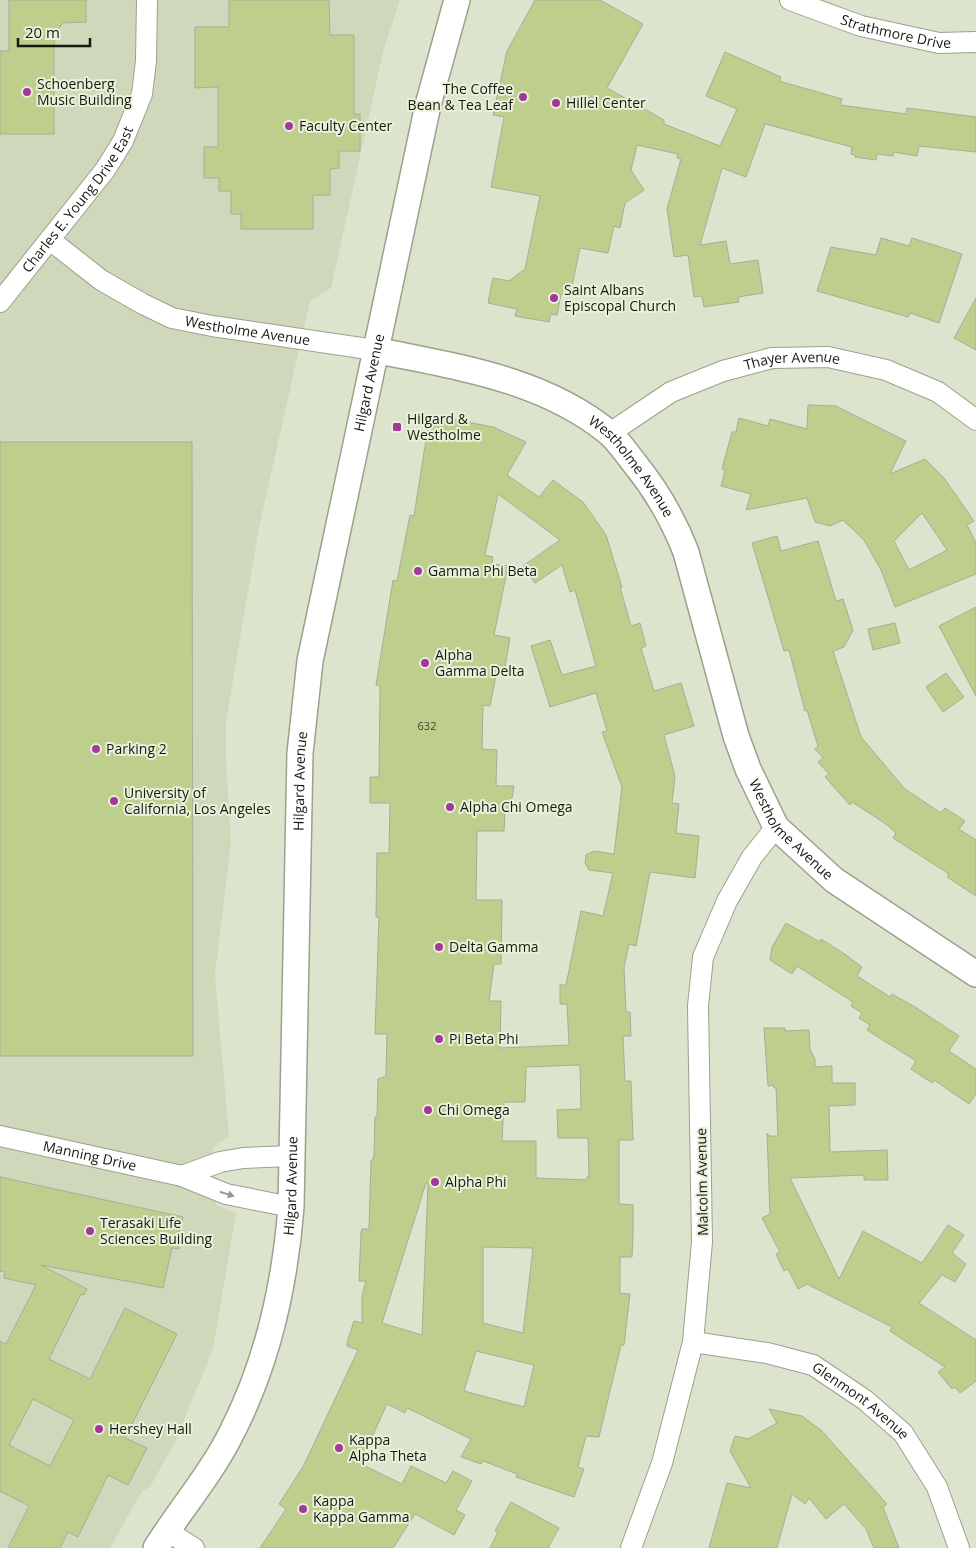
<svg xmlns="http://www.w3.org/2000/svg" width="976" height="1548" font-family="'Open Sans',sans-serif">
<rect width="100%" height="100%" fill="#dde4cd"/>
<path fill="#cfd8bb" d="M0,0H400L384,48L331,288L310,301L259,527L226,722V759L231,843L215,975L229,1136L213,1148L216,1205L236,1213L213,1349L176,1440L150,1487L142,1491L110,1548H0Z"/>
<path fill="#bdce8d" stroke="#a7ae98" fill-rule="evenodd" d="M9,0H86V22L63,23L54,35V134H0V51H9Z
M229,0H329L330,35H354V114H360V151H339V168L330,169V195H313V229H241V214H231V191H219V178H204V147H218V87L195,88V27H229Z
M535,0H600L643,24L607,88L664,120V124L720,146L737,109L706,96L725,52L781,77L779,81L842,99L840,105L906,114L907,108L976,117V152L919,146L917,156L894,152L893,156L877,154L876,160L855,157V155L851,154L852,147L765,124L746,177L722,168L700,245L726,241L730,264L758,260L763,293L738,297L739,302L704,307L702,296L694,297L688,255L674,257L667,209L681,159L677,158L678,154L637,145L631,170L644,190L625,203L620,228L614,226L608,253L580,248L570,296L561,294L557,315L551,314L549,322L515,316L517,309L488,303L492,282L493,278L509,281L525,269L540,196L491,187L504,117L493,115L507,51Z
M881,238L909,246L912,238L962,254L939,323L910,313L908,317L817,291L831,247L876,255Z
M976,298V350L954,338Z
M808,405L836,406L906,441L890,474L925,459L944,478L974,521L967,525L976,543V574L895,607L881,570L864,540L843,520L830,526L815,522L807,498L746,510L751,494L721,486L725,470L722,469L732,432H736L739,418L768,426L770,419L807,429ZM922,513L947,550L909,570L894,541Z
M441,417L493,427L526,442L507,475L539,497L553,480L583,502L606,535L622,587H620L631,626L640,623L646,646L641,648L654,691L681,683L694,726L664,735L675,776L672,803L679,804L676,833L699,836L695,878L650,872L636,946L629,944L624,967L626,1012H630L631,1036H623L625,1081H631L633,1140H619V1204L633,1205V1236L632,1257H620V1293L630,1294L624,1345H621L599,1437L586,1436L578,1467L584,1469L574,1497L516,1477L517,1474L483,1461L481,1464L461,1457L471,1439L407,1408L405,1413L387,1404L362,1459L366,1461L363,1465L402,1484L411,1466L446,1483L453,1471L472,1481L456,1510L465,1515L454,1535L415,1514L393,1548H260L286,1509L279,1504L304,1465L358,1350L347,1346V1343L354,1321L362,1323V1296L366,1281H359L361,1232L362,1229H369L371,1160H373L374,1154L375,1117H377L378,1079L386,1076L387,1034H375L379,917H376L377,853H389L390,803H370V777H379L380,686L376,685L393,580L397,581L410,515L414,516L428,427ZM498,494L560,540L523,566L535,583L562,565L570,592L575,590L596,666L562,675L550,640L531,646L550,707L596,693L607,731L602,732L622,787L614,854L594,851L586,855L585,863L589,870L613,873L603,916L581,911L566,985H560V1004H567L569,1045L500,1048L501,1001H489L494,964H501L502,900H476L477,831H504L505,811H510L514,786H496L497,750L482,749L483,705L490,706L498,665L505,667L510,638L494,635L508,566L492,564L493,557L485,555ZM580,1065L581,1109L557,1110L558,1138H588L589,1177H587V1180L536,1178V1141H502L504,1102H525L526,1067ZM426,1183L428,1184L422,1335L382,1323ZM483,1247L533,1248L523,1333L483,1323ZM476,1351L534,1365L524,1407L464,1391Z
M0,442H192L193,1056H0Z
M777,536L781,551L818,541L836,601L843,599L853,630L844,647L833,651L861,737L905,789L941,813L945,808L965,821L959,829L976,840V896L947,877L949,874L893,838L896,833L886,824L852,802L850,805L825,777L829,774L818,762L823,758L815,749L818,746L807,710L805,711L789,650L784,651L752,543Z
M976,607V696L939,626Z
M895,623L900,643L873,650L868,629Z
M946,673L964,697L943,712L926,687Z
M786,923L820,942L821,939L846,955L862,967L857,976L890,997L892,994L915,1007L959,1036L949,1051L976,1069V1094L969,1104L934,1080L932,1083L911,1069L916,1061L867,1030L870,1025L859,1018L862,1013L851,1006L853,1002L797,966L792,974L770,960L772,947Z
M764,1028H785V1031L809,1030L810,1049L815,1059V1067L832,1066V1083H855V1105L829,1106L830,1152L887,1150L888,1180H864V1175L790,1178L839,1279L863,1231L922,1263L948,1225L964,1235L952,1253L966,1264L955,1282L942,1275L919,1303L976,1340V1381L960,1393L955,1387L952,1389L938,1372L945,1367L890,1331L892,1327L807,1284L798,1289L788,1269L784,1271L776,1254L780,1252L762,1218L770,1214L767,1133L769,1136H778L776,1088H774L773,1085L768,1086Z
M0,1177L183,1217L179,1232V1249L172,1248L163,1288L41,1265L87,1289L84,1295L81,1294L49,1359L90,1379L125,1308L177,1334L125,1438L147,1448L128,1485L108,1475L78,1537L68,1532L60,1548H8L29,1506L0,1491V1341L6,1344L36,1285L4,1278L5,1272L0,1271ZM33,1399L74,1420L50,1466L9,1445Z
M769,1409L802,1416L822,1431L887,1504L883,1507L899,1548H874L866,1529L844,1504L826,1519L809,1498L805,1504L792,1494L777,1548H709L727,1483L751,1488L730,1451L735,1436L748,1439L777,1423Z
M511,1502L559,1528L548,1548H490L498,1532L495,1531Z"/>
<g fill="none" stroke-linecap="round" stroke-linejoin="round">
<g stroke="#9ba18c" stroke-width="22">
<g id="minor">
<path id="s1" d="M790,0L861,26L939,43L976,42"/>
<path id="s2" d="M50,240L101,280L143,304L172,318L212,326L375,350"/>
<path id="s3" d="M0,302L105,170L123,141L142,94L146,61L147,0"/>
<path id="s4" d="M610,433L671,392L723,371L772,358L828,357L886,370L938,392L976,420"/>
<path id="s5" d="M0,1136L182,1176L226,1194L291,1207"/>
<path d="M182,1176L220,1162L243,1158L291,1156"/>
<path id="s6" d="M693,1342L767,1353L813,1365L865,1400L903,1433L937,1487L959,1548"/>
<path d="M167,1531L194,1548"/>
<path d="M631,1548L662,1463L693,1342L702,1242L698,1006L703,957L727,901L752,857L776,827"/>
</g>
</g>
<g stroke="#9ba18c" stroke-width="28">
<g id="tertiary">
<path id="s7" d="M375,350C456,367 541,378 608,432C618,440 627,454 635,464C657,491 673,519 686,552L736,736L748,769L776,827L834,880L976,974"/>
<path id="s8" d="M156,1548C180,1510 214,1470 233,1430C268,1361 285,1284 291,1207L300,753L310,661L428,105L457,0"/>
</g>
</g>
<use href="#minor" stroke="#fff" stroke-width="20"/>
<use href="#tertiary" stroke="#fff" stroke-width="25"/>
</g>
<defs><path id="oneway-solid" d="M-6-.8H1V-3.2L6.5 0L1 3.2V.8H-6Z" transform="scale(1.25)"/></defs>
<use fill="#979894" href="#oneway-solid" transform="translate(227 1194) rotate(17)"/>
<g fill="#a2389a" stroke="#eaf1da" stroke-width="2">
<circle cx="27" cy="92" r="5"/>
<circle cx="523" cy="97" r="5"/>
<circle cx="556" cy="103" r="5"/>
<circle cx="289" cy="126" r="5"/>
<circle cx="554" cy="298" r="5"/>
<rect x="392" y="422" width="10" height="10" rx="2.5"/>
<circle cx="418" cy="571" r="5"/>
<circle cx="425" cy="663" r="5"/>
<circle cx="96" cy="749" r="5"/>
<circle cx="114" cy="801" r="5"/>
<circle cx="450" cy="807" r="5"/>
<circle cx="439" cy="947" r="5"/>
<circle cx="439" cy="1039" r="5"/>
<circle cx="428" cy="1110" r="5"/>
<circle cx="435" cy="1182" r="5"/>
<circle cx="90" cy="1231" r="5"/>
<circle cx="99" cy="1429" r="5"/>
<circle cx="339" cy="1448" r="5"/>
<circle cx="303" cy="1509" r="5"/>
</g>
<g text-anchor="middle" stroke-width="4" stroke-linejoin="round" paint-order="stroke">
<g font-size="11" fill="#404630">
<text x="427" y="730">632</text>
</g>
<g font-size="14" fill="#171911" stroke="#eaf1da">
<text dy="5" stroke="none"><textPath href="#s1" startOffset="111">Strathmore Drive</textPath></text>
<text dy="5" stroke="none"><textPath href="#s3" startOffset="129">Charles E. Young Drive East</textPath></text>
<text dy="5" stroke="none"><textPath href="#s2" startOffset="222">Westholme Avenue</textPath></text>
<text dy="5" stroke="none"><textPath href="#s4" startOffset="200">Thayer Avenue</textPath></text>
<text dy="5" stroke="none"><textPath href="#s8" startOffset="1204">Hilgard Avenue</textPath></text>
<text dy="5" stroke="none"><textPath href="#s7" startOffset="291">Westholme Avenue</textPath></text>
<text dy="5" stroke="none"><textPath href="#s8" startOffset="799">Hilgard Avenue</textPath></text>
<text dy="5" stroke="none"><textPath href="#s7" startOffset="695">Westholme Avenue</textPath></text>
<text dy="5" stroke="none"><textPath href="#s5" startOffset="92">Manning Drive</textPath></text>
<text transform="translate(702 1182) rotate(-91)" y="5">Malcolm Avenue</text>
<text dy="5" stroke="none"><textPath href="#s8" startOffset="394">Hilgard Avenue</textPath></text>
<text dy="5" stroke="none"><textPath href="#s6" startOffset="182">Glenmont Avenue</textPath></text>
</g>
<g font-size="14" fill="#171911" stroke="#eaf1da" text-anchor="start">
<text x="37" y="89">Schoenberg<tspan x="37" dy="16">Music Building</tspan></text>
<text x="513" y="94" text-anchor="end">The Coffee<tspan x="513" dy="16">Bean &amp; Tea Leaf</tspan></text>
<text x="566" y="108">Hillel Center</text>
<text x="299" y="131">Faculty Center</text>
<text x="564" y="295">Saint Albans<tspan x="564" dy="16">Episcopal Church</tspan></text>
<text x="407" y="424">Hilgard &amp;<tspan x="407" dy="16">Westholme</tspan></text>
<text x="428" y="576">Gamma Phi Beta</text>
<text x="435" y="660">Alpha<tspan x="435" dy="16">Gamma Delta</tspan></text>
<text x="106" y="754">Parking 2</text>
<text x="124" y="798">University of<tspan x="124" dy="16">California, Los Angeles</tspan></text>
<text x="460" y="812">Alpha Chi Omega</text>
<text x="449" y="952">Delta Gamma</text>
<text x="449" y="1044">Pi Beta Phi</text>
<text x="438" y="1115">Chi Omega</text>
<text x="445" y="1187">Alpha Phi</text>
<text x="100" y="1228">Terasaki Life<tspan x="100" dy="16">Sciences Building</tspan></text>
<text x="109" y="1434">Hershey Hall</text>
<text x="349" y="1445">Kappa<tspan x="349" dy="16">Alpha Theta</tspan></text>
<text x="313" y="1506">Kappa<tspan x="313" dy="16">Kappa Gamma</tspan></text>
</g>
</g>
<path d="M18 38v8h72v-8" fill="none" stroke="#171911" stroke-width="2.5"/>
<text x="25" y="38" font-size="15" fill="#171911" stroke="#eaf1da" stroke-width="4" paint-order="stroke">20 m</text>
</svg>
